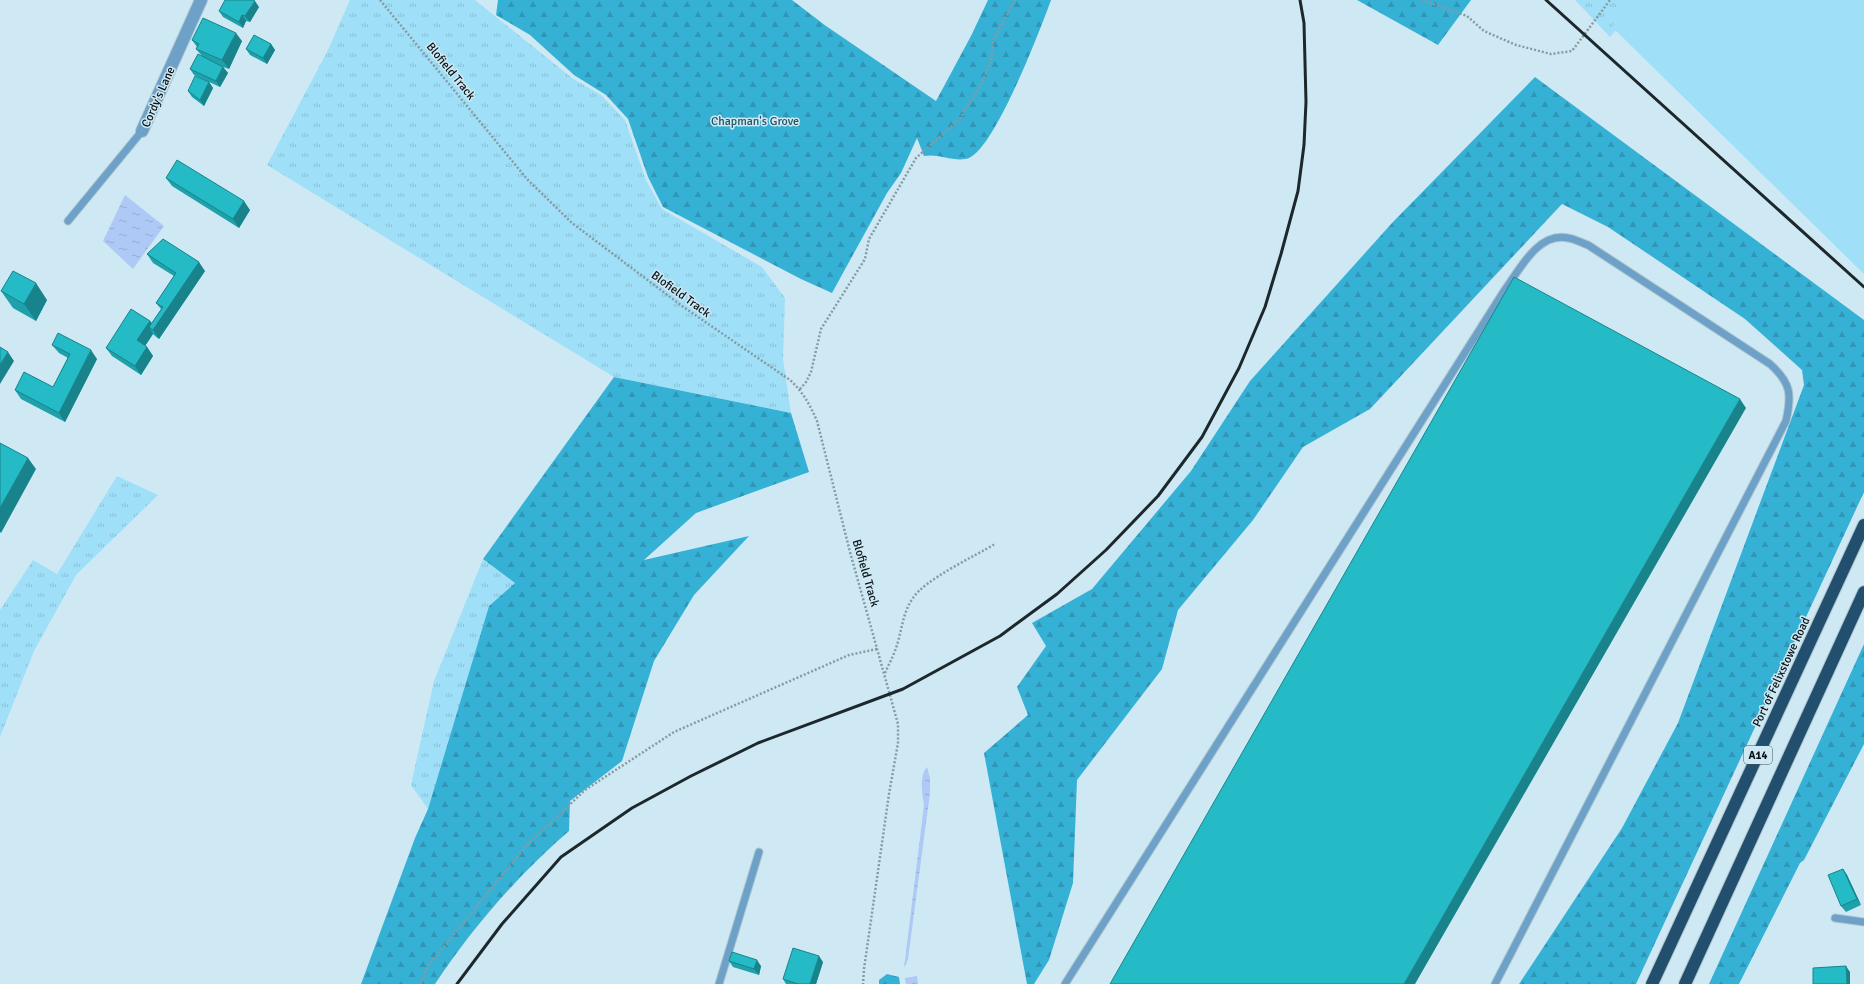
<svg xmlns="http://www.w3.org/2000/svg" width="1864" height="984" font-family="Signika,sans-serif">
<defs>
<pattern id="grass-tufts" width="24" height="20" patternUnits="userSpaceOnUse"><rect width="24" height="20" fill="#9fe0f8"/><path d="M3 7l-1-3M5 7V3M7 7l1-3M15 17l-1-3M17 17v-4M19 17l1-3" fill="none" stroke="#87bfd4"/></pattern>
<pattern id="forest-firs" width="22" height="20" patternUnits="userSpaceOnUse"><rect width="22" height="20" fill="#36b1d6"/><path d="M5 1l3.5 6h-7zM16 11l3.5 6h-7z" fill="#2e97b7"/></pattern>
<pattern id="water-ripples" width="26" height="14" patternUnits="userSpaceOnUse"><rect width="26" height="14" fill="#aec9f6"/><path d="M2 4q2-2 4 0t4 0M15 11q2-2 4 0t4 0" fill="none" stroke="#94acd2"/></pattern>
</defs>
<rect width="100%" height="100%" fill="#cee9f3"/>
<path fill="url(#grass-tufts)" d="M350,0H475L572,78L601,95L625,120L646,180L662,209L762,267L785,298L783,359L791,413L614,377L267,165L328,50Z
M1575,0H1643L1610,37Z
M117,476L158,495L76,575L34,651L0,737V610L33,560L57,574Z
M483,559L515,583L489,606L428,809L411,785L434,681Z"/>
<path fill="url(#forest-firs)" d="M498,0H792L826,26L936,101L971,36L988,0H1051C1041,28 995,148 969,158C955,163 939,153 924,156L917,138L901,173L887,193L832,293L801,279L663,207L648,177L628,119L606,95L574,75L530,35L496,15Z
M1357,0H1471L1438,45Z
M1535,77L1864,320V492L1636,984H1519L1622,828L1678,723L1804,385L1802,370L1745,319L1608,227L1562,204L1370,409L1303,447L1253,520L1178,610L1162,669L1077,780L1073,883L1049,960L1034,984H1027L984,753L1028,715L1017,687L1046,646L1032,623L1092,589L1191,471L1250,381L1392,223Z
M614,377L791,413L809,472L696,513L644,560L749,536L694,595L654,661L622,761L570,801L569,831C518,875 472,928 435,984H361L415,838L428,809L489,606L515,583L483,559Z
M1864,644V744L1804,860L1800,863L1739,984H1709Z
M887,974L899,977L900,984H879V980Z"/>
<path fill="#9fe0f8" d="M1632,0H1864V274L1612,27Z"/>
<path fill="url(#water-ripples)" d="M125,195L164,226L133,269L103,241Z
M927,767L930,778V793L908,959L904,968L924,805C922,793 919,776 927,767Z
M917,976L918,984H906L905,978Z"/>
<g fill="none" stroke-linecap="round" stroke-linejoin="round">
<g stroke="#aec6cf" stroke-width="9">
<path id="lane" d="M68,221L142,131
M1835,918L1864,922
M719,984L759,852
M1065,984L1504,291C1519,271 1538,231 1568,238C1575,239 1582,243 1588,245L1770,364C1791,383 1792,394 1786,421L1495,984"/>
</g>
<g stroke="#aec6cf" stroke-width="14">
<path id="street" d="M142,131L201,0"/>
</g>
<g stroke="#aec6cf" stroke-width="14">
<path id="highway" d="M1652,984L1864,525
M1685,984L1864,592"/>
</g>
<path stroke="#869aa2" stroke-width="2.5" stroke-dasharray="2 2" stroke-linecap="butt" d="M380,0L527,179L572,223L682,306L790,380C803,392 810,405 817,421L850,552L898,724V743L889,794L864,969L863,984
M1422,0L1467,16L1484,31L1516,45L1551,54L1572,51L1610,0
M800,389L806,382L811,372L821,329L865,259L869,239L916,158L962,117L964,110L976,94L991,62L993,40L1015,0
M885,673C889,664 894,655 897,645C902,629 903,612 913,598C924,580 975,556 995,544
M420,984L428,966L527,845L585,790L674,732L849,655L877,649"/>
<use href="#lane" stroke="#6ea1c8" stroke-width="7"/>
<use href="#street" stroke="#6ea1c8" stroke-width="12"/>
<use href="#highway" stroke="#234f6e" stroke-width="12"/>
<path stroke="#1d282c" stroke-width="3" d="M1546,0L1864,287
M457,984L502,924L561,857L632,808L691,776L758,743L903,689L1000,636L1057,594L1106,550L1158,496L1202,437L1239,368L1265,307L1281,254L1298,191L1304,145L1306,102L1304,23L1300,0"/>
</g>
<path fill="#1fa1ab" d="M259,7L250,22L246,21L243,28L223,17L219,11Z
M192,40L242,41L229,69L223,67L228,73L220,87L194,75L190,69L202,56L196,49L197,47Z
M271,44L275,50L267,64L250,55L246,49Z
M209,82L213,88L204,106L192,97L188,91Z
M166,178L250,210L239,228L172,186Z
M147,254L205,271L159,339L155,336L153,334L145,346L147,347L153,356L141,375L112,356L106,348L150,321L152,323L161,309L156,303L174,276L153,263Z
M1,291L47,300L36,321L13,308Z
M52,345L97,359L65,422L21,399L15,390L53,387L68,358L59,353Z
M1843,869L1847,875L1861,905L1846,912L1841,906Z
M729,961L761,966L759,975L733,967Z
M823,962L816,984H786L783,979Z"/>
<path fill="#19838b" d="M255,1L259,7L250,22L245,16Z
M242,15L246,21L243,28L239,22Z
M236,33L242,41L229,69L222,60Z
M271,44L275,50L267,64L263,58Z
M223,67L228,73L220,87L216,81Z
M209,82L213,88L204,106L200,100Z
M244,201L250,210L239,228L233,219Z
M199,262L205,271L159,339L153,330L149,327L153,334L143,349L137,340L150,321L154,327Z
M36,283L47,300L36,321L24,304Z
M147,347L153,356L141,375L135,366Z
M91,350L97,359L65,422L59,413Z
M8,352L14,361L0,384V365Z
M1740,399L1746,408L1415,984H1404Z
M28,458L36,469L1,533L0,532V508Z
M1843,869L1847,875L1861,905L1857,899Z
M819,956L823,962L816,984H810Z
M757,960L761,966L759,975L754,969Z
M1846,966L1850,972V984H1847Z"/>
<path fill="#24bbc7" stroke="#19838b" d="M225,0H253L255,1L245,16L242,15L239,22L219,11Z
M203,18L236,33L222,60L196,49L199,44L192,40Z
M254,35L271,44L263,58L246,49Z
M198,54L223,67L216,81L190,69Z
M195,76L209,82L200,100L188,91Z
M177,160L244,201L233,219L166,178Z
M163,239L199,262L153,330L149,327L163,307L156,303L176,273L147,254Z
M13,271L36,283L24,304L1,291Z
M1514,277L1740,399L1404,984H1110Z
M131,309L150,321L137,340L147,347L135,366L106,348Z
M58,333L91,350L59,413L15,390L24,372L53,387L70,354L52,345Z
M0,347L8,352L0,365Z
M0,443L28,458L0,508Z
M1843,869L1857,899L1841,906L1828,875Z
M793,948L819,956L810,984H798L783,979Z
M732,952L757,960L754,969L729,961Z
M1846,966L1847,984H1813V968Z"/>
<g text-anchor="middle" stroke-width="3" stroke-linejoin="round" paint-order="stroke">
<rect fill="#cee9f3" stroke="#435258" stroke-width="1" x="1744" y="746" width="28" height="18" rx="3"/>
<g font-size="11" font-weight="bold" fill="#081115">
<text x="1758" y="759">A14</text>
</g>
<g font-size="12" fill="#081115" stroke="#cee9f3">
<text transform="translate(451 71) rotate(51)" y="4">Blofield Track</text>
<text transform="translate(158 97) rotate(-66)" y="4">Cordy's Lane</text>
<text transform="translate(681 294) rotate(36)" y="4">Blofield Track</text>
<text transform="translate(866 573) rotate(74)" y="4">Blofield Track</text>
<text transform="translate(1781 672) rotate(-65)" y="4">Port of Felixstowe Road</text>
</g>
<g font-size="12" fill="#225363" stroke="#cee9f3">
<text x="755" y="125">Chapman's Grove</text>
</g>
</g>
</svg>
